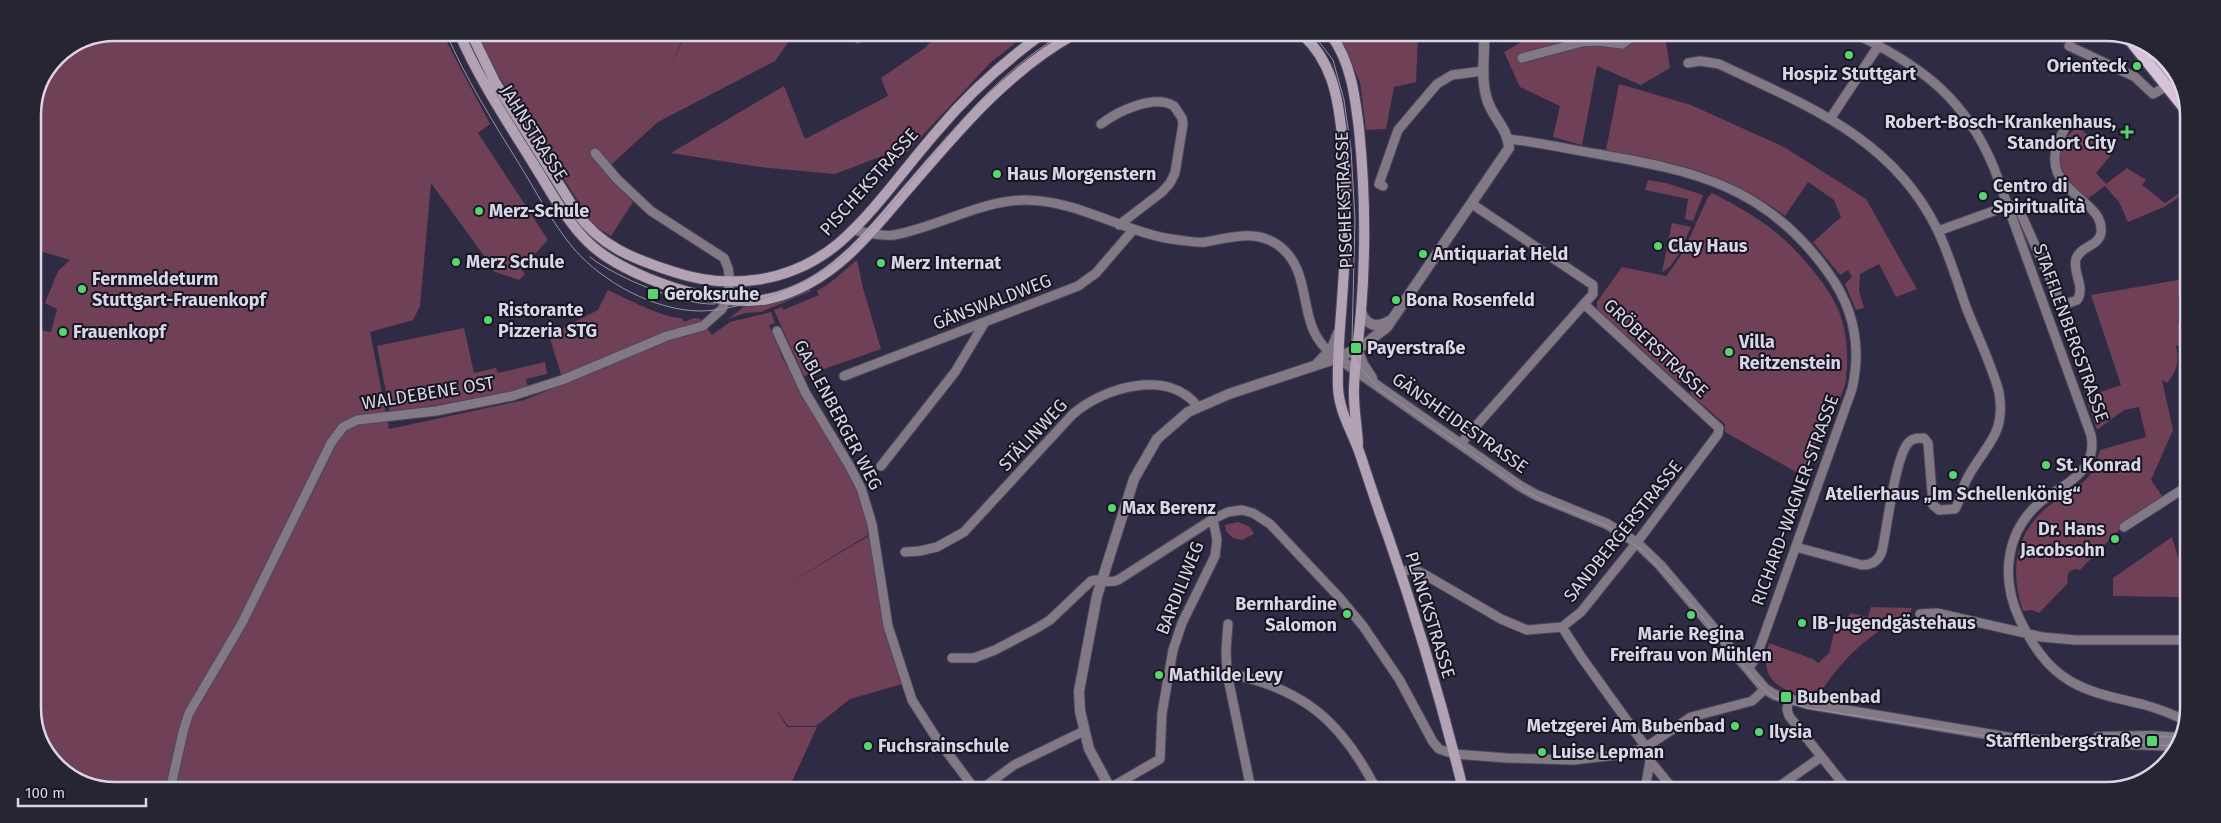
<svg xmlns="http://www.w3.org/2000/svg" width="2221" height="823" font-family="'Fira Sans',sans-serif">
<rect width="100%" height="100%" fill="#302b44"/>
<path fill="#6f4056" d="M115,33H442L490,124L478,133L548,240L521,269L525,274L519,280L493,271V268L431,183L420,306L413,320L370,332L389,429L524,400L564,384L549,335L598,310L608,290C625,298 665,319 682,318L684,322L694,318L701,319L712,335L730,322L771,312L775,323L769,325L783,359L853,477L865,509L868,535L786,585L872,534L884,626L906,683L850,699L816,726H788L775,707L787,727H817L789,788L89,786L50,758L33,713V443L41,435L33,425V329L51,332L57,309L45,303L58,271L70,260L33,249V110L57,57Z
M478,33L685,34L671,65L686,34H794L775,61L658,122L604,171L633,202L611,236L593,225L490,62Z
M937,34H1027L991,62L906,153L898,150L835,174L760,167L671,153L784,86L805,139L888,96L881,78L925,48Z
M1339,35H1418L1416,82L1394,87L1386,129L1366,130L1360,82Z
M1531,36H1665L1670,68L1641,85L1597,66L1582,145L1553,137L1560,106L1520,87L1504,52Z
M1619,84L1691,105L1784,147L1866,199L1917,289L1896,297L1879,264L1860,274L1859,291L1864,308L1856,310L1845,284L1852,277L1848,270L1840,275L1813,242L1841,217L1834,200L1808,182L1785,216C1729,173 1673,162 1606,150Z
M2078,127L2111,155L2096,173L2106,184L2127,168L2146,180L2142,185L2165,203L2188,187V191L2164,207L2128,222L2119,202L2105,186L2087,199C2062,177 2043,152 2078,127Z
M1648,180L1666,183L1703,195L1693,221L1685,219L1688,199L1645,190Z
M1712,193C1730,202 1748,212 1765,224C1790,241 1824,279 1837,307C1847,329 1849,355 1846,379C1845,387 1841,396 1838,404L1833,403L1829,405L1805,477L1725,432V424L1690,394L1691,388L1684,381L1680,383L1676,381L1597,309V302L1622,267L1666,276L1668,274L1683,252L1708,197Z
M1672,223L1691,227C1684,241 1677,265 1662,272Z
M857,260L863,288L881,349L804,376L774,310L782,307L783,310L819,295L817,291L831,282Z
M2187,275V291L2178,295V321L2183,344L2176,346C2179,361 2178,370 2167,383L2162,380L2173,430L2151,480L2164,499L2123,526L2080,570C2071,567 2065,574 2068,583L2039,613L2032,610L2023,611C2010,573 2014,536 2046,508C2060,497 2078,489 2090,475C2095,469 2097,458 2100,450L2146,437L2139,407L2124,410L2097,430L2086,397L2121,385L2091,295L2178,280Z
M810,289L811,291L761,312L745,313L728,319L744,307L775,303Z
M464,328L474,373L496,368L498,373L545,362L547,374L526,379L528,389L390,413L377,346Z
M1238,522L1250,527L1254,534L1242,540L1233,538L1226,531L1225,525Z
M2172,537L2183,574L2185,575V599L2178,597L2113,596V578Z
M1871,607L1912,608L1910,614C1874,629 1843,658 1823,689L1806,692L1805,689L1797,694C1769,685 1761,671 1769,643L1813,659L1818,663L1829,653L1834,633L1851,613L1868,617Z"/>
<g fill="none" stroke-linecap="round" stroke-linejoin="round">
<g stroke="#4b475e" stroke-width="11">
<path id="minor" d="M1860,36C1924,68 1966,100 1994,168L2091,435C2093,445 2092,455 2087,464C2078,479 2057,490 2043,500C2005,530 2000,578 2020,620C2032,644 2046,667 2070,681C2094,695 2119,698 2145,705C2159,709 2172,714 2184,720
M858,38L863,34
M2069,46L2135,77L2153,94L2167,86
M1522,58L1582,42L1598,41L1622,44L1633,36
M1688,63L1700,61L1719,64C1805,105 1892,137 1937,229C1949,254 1957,281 1966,307C1977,335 1991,363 1999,392C2006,435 1986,444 1968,477C1962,487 1961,499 1955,509L1939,510L1933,505L1928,443L1924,438C1918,438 1913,438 1909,442C1895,456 1887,529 1882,551C1879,560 1872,565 1862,565L1796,547
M1830,119L1879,45
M1101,124C1118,111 1154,94 1174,106L1182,118L1183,124L1175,173L1170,183L1162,192L1119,225
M1508,139C1538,142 1568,149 1598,154C1695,171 1766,186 1827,271C1853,306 1862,346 1852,389L1761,644L1755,659L1748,669
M1383,186L1379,184L1398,130L1437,84L1452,75L1483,71
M853,230C865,232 882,237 894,235C938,227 979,201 1025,200C1079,200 1126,234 1178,240C1187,241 1196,243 1205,242C1230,238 1255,229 1278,245C1317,273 1293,328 1334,355
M1938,231L2002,208L2017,205L2059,299L2066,304L2077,300C2086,288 2072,272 2076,259C2080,246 2100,246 2101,232C2105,196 2029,191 2064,130
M777,331L805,392L849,465L861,488L872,524L888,626L912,700L935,736L974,788
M844,376L1078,286L1096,273L1133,230
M1461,443L1584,304
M881,466L955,372L985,322
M2124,527L2186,487
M905,552L920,551L937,547L964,532L1073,414C1104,387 1169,368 1198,407
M1400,572L1413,569L1422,573L1501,619L1527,630L1562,627L1581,612L1638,541L1718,434L1719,428L1584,304L1593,294V285L1472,204
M1920,614L1937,613L2042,637L2075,640H2185
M1228,624L1226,650L1227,673L1251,789
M1562,627L1582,658L1646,747L1650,761L1674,790
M952,658H974L995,650L1037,628L1050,620L1091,581C1101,577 1106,585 1118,580L1213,519L1228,512L1242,510L1253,513L1270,524L1338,596L1363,626L1399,679L1433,742L1439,749L1454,754L1507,758L1573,760L1626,754L1646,747L1691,717L1752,701L1765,689
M1227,673C1302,688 1341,720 1376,789
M1789,700L1787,709L1789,716L1848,790
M171,786L183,732L189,713L242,623L331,443L343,427L357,420L436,411L512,396L562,380L667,336L703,326L722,309L727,299L730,282L728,268L724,258L651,211L617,179L595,153
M983,788L1014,765L1084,731
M1110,788L1160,759L1162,713L1173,650L1182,623L1215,556L1217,540L1213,519
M1645,790L1650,761
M1774,790L1821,757"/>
</g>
<g stroke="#4b475e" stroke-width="12">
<path id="tertiary" d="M1361,311C1365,325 1377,329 1389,321
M1357,349L1363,364L1372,378
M1338,358L1520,486L1536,495L1607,524L1637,543L1660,565L1765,689L1775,695L1808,704L2017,739L2176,746
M1317,364L1332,348L1338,333
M2098,737L2151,736L2182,738
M1110,788L1089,749L1080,711L1079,691L1097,596L1134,479L1157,439L1188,412L1229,394L1338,358L1364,345L1387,327L1509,148C1508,129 1494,119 1488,102C1480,81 1485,57 1484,35"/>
</g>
<g stroke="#4b475e" stroke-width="12">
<path id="secondary" d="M459,33C479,79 507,121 533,163C550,190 566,221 589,243C624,277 719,309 768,299C796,293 824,277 846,257C869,237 889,211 909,188C958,131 1007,72 1073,35
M471,33L495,82L577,213C600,246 634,259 671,271C729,291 791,283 839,243C875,212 907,165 939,129C969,93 1004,62 1042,34
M1303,35C1332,62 1338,97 1342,135C1349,190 1346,245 1342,300C1340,329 1337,358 1338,387C1339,412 1352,431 1360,454C1369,481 1378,509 1388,536C1417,619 1442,704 1463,789
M1331,35C1351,62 1355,96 1359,129C1365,189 1366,250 1361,311C1359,337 1355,362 1354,387C1353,406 1357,425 1358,444"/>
</g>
<g stroke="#4b475e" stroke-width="15">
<path id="primary" d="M2128,37L2188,112
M2155,53L2177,81"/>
</g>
<use href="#minor" stroke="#827984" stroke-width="9"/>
<use href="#tertiary" stroke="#827984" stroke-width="10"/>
<use href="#secondary" stroke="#b2a2b4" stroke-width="10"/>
<use href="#primary" stroke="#d6c3da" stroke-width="12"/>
<path stroke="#9693a6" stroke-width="1" d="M446,33C466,79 492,120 518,162C536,191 552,223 574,249C604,283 654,310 699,311C718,311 737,306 755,301C793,289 827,273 856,244C925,174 974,86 1061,35
M1314,35L1333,60L1344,100L1351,149L1355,220L1352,340L1361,368L1379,389L1526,491L1540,499L1607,526L1643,551L1670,579L1761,687L1775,698L1807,708L2016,741L2176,746
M2139,42L2184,98
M590,257C615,277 684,306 715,304
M2104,737L2151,736L2182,738"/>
</g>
<g fill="#59d56f" stroke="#171521" stroke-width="2">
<circle cx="1849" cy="55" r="5"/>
<circle cx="2137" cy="66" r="5"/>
<path d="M2124.5 124.5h5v5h5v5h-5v5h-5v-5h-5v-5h5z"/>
<circle cx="997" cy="174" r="5"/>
<circle cx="1983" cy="196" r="5"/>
<circle cx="479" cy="211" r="5"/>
<circle cx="1658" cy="246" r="5"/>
<circle cx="1423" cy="254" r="5"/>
<circle cx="456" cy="262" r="5"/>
<circle cx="881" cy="263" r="5"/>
<circle cx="82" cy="289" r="5"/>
<rect x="647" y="288" width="12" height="12" rx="2.5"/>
<circle cx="1396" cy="300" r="5"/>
<circle cx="488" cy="320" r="5"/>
<circle cx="63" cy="332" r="5"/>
<rect x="1350" y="342" width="12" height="12" rx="2.5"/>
<circle cx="1729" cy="352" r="5"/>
<circle cx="2046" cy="465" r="5"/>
<circle cx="1953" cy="475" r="5"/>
<circle cx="1112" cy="508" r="5"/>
<circle cx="2115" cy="539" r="5"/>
<circle cx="1347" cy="614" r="5"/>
<circle cx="1691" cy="615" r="5"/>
<circle cx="1802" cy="623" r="5"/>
<circle cx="1159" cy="675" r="5"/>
<rect x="1780" y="691" width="12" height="12" rx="2.5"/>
<circle cx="1735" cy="726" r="5"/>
<circle cx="1759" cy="732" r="5"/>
<rect x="2146" y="735" width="12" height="12" rx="2.5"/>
<circle cx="868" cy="746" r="5"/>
<circle cx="1542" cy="752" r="5"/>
</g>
<g text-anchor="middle" stroke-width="4" stroke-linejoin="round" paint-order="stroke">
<g font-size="18" font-weight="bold" fill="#d9d7e7" stroke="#171521" text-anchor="start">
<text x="2127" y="72" text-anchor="end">Orienteck</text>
<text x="1849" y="80" text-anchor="middle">Hospiz Stuttgart</text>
<text x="2116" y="128" text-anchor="end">Robert-Bosch-Krankenhaus,<tspan x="2116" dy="21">Standort City</tspan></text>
<text x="1007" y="180">Haus Morgenstern</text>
<text x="1993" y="192">Centro di<tspan x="1993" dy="21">Spiritualità</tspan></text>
<text x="489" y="217">Merz-Schule</text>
<text x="1668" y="252">Clay Haus</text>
<text x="1433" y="260">Antiquariat Held</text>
<text x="466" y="268">Merz Schule</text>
<text x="891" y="269">Merz Internat</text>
<text x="92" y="285">Fernmeldeturm<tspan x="92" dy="21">Stuttgart-Frauenkopf</tspan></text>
<text x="664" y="300">Geroksruhe</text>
<text x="1406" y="306">Bona Rosenfeld</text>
<text x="498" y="316">Ristorante<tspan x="498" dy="21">Pizzeria STG</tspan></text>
<text x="73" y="338">Frauenkopf</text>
<text x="1739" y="348">Villa<tspan x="1739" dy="21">Reitzenstein</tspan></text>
<text x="1367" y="354">Payerstraße</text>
<text x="2056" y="471">St. Konrad</text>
<text x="1953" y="500" text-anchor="middle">Atelierhaus „Im Schellenkönig“</text>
<text x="1122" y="514">Max Berenz</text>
<text x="2105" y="535" text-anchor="end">Dr. Hans<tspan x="2105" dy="21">Jacobsohn</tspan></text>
<text x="1337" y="610" text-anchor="end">Bernhardine<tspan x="1337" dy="21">Salomon</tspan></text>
<text x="1812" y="629">IB-Jugendgästehaus</text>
<text x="1691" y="640" text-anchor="middle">Marie Regina<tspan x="1691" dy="21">Freifrau von Mühlen</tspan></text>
<text x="1169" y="681">Mathilde Levy</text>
<text x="1797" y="703">Bubenbad</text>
<text x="1725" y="732" text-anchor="end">Metzgerei Am Bubenbad</text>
<text x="1769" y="738">Ilysia</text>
<text x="2141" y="747" text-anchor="end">Stafflenbergstraße</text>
<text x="878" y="752">Fuchsrainschule</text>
<text x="1552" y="758">Luise Lepman</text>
</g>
<g font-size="18" fill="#d9d7e7" stroke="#171521">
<text transform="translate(534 133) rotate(58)" y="6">JAHNSTRASSE</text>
<text transform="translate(869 182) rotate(-48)" y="6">PISCHEKSTRASSE</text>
<text transform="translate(1344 200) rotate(-92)" y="6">PISCHEKSTRASSE</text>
<text transform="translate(992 302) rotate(-21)" y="6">GÄNSWALDWEG</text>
<text transform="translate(2071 333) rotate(70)" y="6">STAFFLENBERGSTRASSE</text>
<text transform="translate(1656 348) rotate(43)" y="6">GRÖBERSTRASSE</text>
<text transform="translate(428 393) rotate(-9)" y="6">WALDEBENE OST</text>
<text transform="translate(838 415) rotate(62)" y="6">GABLENBERGER WEG</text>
<text transform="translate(1460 423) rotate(35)" y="6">GÄNSHEIDESTRASSE</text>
<text transform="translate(1033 435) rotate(-47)" y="6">STÄLINWEG</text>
<text transform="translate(1795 500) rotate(-70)" y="6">RICHARD-WAGNER-STRASSE</text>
<text transform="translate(1623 531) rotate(-51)" y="6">SANDBERGERSTRASSE</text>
<text transform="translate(1180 588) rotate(-68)" y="6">BARDILIWEG</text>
<text transform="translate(1430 615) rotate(73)" y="6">PLANCKSTRASSE</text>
</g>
</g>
<path d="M0 0H2221V823H0ZM115 41H2106A74 74 0 0 1 2180 115V708A74 74 0 0 1 2106 782H115A74 74 0 0 1 41 708V115A74 74 0 0 1 115 41Z" fill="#272531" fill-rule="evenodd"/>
<path fill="none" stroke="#d9d7e7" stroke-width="2.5" d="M115 41H2106A74 74 0 0 1 2180 115V708A74 74 0 0 1 2106 782H115A74 74 0 0 1 41 708V115A74 74 0 0 1 115 41Z"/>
<path d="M18 798v8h128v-8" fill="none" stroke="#d9d7e7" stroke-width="2.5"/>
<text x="25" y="798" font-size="15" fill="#d9d7e7" stroke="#171521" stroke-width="4" paint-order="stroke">100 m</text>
</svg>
